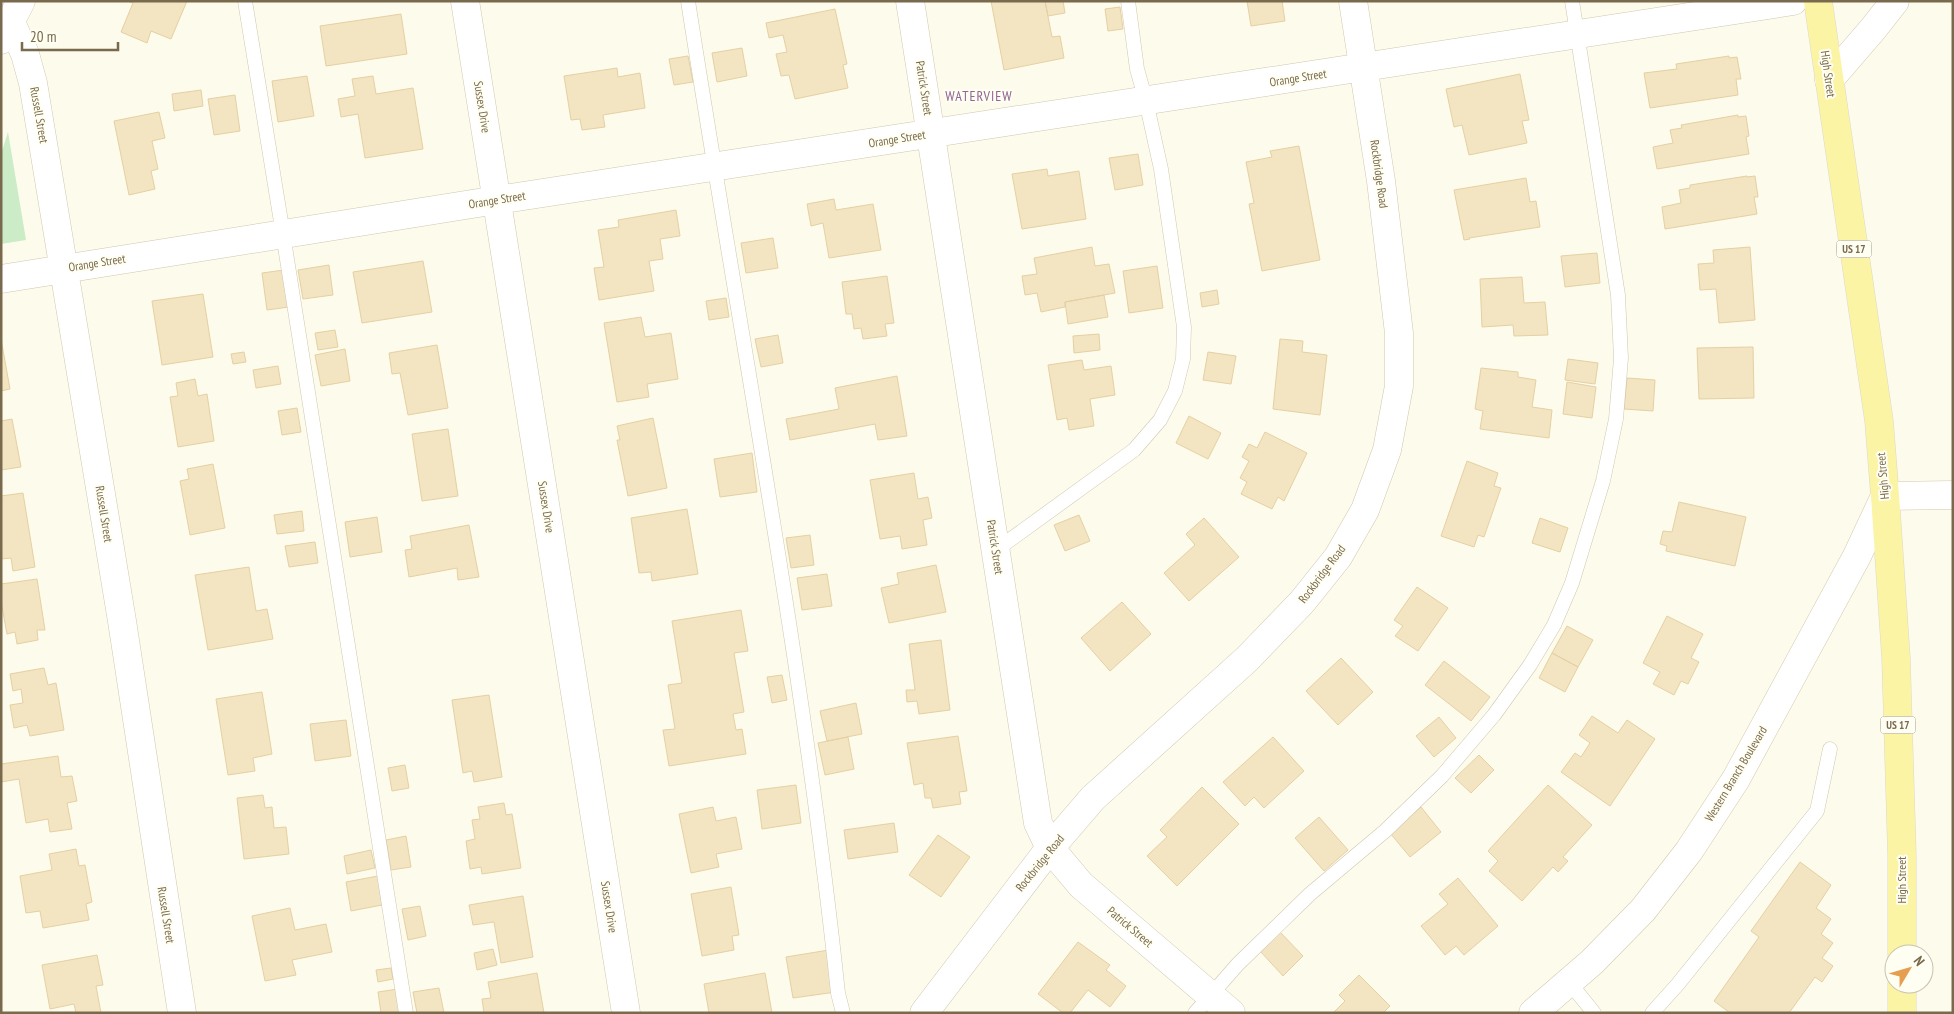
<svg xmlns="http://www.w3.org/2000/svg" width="1954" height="1014" font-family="'PT Sans Narrow',sans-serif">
<rect width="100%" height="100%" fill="#fdfbeb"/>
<path fill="#ccecc8" d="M8,132L26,240L1,244V154Z"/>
<path fill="#f3e4c2" stroke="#e5d0a2" d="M127,1H187L171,39L151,31L147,43L121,32L133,3Z
M991,1H1045L1052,37L1060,36L1064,58L1004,70Z
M1045,1H1063L1065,13L1048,16Z
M1247,1H1282L1285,21L1251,26Z
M1120,7L1123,29L1108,31L1105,9Z
M835,9L847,64L843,65L848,88L795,99L789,75L781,76L776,54L787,52L783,35L769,38L766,23Z
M401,14L407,54L326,66L320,26Z
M742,48L747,76L717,82L712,53Z
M688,56L693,82L674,85L669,59Z
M1729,56V58L1737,57L1741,79H1736L1738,95L1650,108L1644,73L1677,69L1676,64Z
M617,68L618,77L640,73L645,108L603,115L605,127L582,130L580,119L571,120L564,76Z
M1520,74L1529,120L1522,121L1527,143L1469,155L1462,125L1454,127L1446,89Z
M307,76L314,116L278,122L272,81Z
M373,76L376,94L413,88L423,149L365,158L358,114L341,117L338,99L355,96L352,79Z
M201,90L203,106L174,111L172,94Z
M235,95L240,131L214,135L208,99Z
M159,112L165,138L152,141L158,169L151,171L155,189L129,195L114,121Z
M1738,115V117L1746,116L1749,136L1746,137L1749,154L1657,169L1653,147L1673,143L1670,130L1682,128L1681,125Z
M1299,146L1320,260L1262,271L1249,204L1254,203L1246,162L1272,157L1270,151Z
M1138,154L1143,185L1115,190L1109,158Z
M1047,169L1048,176L1079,171L1086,219L1022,229L1012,174Z
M1747,176V177L1755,176L1758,197H1754L1757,214L1665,229L1662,207L1681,203L1679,190L1690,188V185Z
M1526,178L1530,202L1536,201L1540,227L1469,238L1470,239L1464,240L1454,190Z
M834,199L836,210L873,204L881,250L829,258L823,223L811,226L807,204Z
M676,210L680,236L660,239L663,259L649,261L654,291L599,300L594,268L604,267L598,230L619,227L618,220Z
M773,238L778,268L746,273L741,243Z
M1092,247L1095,266L1109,264L1115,293L1065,302V307L1041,312L1037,293L1025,295L1022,276L1037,274L1034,258Z
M1750,247L1755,320L1719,323L1716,289L1700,290L1698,264L1714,263L1713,250Z
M1597,253L1600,283L1565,287L1561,256Z
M423,261L432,312L362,323L353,272Z
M329,265L333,295L303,299L298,270Z
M1157,266L1163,308L1129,313L1123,271Z
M284,270L289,307L267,310L262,273Z
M887,276L894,323L885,324L887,336L863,339L861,328L854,329L852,314H846L842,282Z
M1522,277L1524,303L1545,302L1548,335L1514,336L1513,325L1482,327L1480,279Z
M1217,290L1219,304L1202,307L1200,293Z
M203,294L213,357L162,365L152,301Z
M1104,295L1108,317L1068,324L1065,302Z
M726,298L729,317L709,320L706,301Z
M641,317L645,337L671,333L678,379L647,384L649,397L617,402L604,323Z
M335,330L338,347L318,350L315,333Z
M1099,334L1100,350L1074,353L1073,336Z
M778,335L783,363L761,367L755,339Z
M1,339L10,389L1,391Z
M1280,339L1303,341L1302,352L1327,355L1320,415L1273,409Z
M437,345L448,408L408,415L400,373L392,374L389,353Z
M1753,347L1754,398L1699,399L1697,348Z
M345,349L350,381L321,386L315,355Z
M244,352L246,362L233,364L231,354Z
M1208,352L1236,356L1231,384L1203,380Z
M1568,359L1598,363L1595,384L1565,380Z
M1082,360L1084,370L1111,366L1115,395L1090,399L1094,426L1069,430L1067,418L1057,420L1048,365Z
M278,366L281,384L256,388L253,370Z
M1481,368L1518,372V377L1536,380L1532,407L1552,410L1549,438L1480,429L1483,411L1475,409Z
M897,376L907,436L878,440L875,424L790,440L786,419L839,409L835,388Z
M1627,378L1655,380L1653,411L1624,409Z
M195,379L198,396L207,394L214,441L178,447L170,397L178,396L176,383Z
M1567,382L1596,387L1592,418L1563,414Z
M297,408L301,432L282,435L278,411Z
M1189,416L1221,433L1208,459L1176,443Z
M653,418L667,488L628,496L617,440H620L617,426Z
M12,419L21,467L1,470V421Z
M448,429L458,496L422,501L412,434Z
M1265,432L1307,453L1284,501L1278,497L1272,509L1241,494L1247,482L1240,478L1249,461L1242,457L1249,444L1257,448Z
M752,453L757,492L720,497L714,459Z
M1467,461L1498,473L1494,486L1501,488L1484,537L1478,535L1474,547L1441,536Z
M213,464L225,528L190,535L180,481L189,479L187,469Z
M914,473L918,499L928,497L932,518L923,520L927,545L902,549L900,536L880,539L870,480Z
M23,493L35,567L13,571L11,558L1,559V496Z
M1679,502L1746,517L1735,566L1666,551L1667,546L1660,544L1663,531L1672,532Z
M687,509L698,574L652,581L651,572L639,573L631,518Z
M302,511L304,531L277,534L274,515Z
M1079,515L1090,541L1065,551L1054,525Z
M377,517L382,552L350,557L345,522Z
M1204,518L1239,557L1189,601L1164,573L1195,545L1186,534Z
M1540,518L1568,528L1560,552L1532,543Z
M469,525L479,577L458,580L457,568L409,577L405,550L412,549L410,536Z
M810,535L814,565L791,568L786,538Z
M315,542L318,563L289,567L285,546Z
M936,565L946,612L889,623L881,588L899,584L897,573Z
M249,567L256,611L267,609L273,639L208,650L195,575Z
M827,574L832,606L802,610L797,578Z
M37,579L45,630H37L38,640L17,644L15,632L7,634L1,601V584Z
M1417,587L1448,608L1418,651L1395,636L1403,626L1394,620Z
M1122,602L1151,634L1110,671L1081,638Z
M741,610L748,651L734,653L744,712L733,714L736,730L742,729L746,754L669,766L663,730L675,729L668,685L682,683L672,621Z
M1667,616L1703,634L1691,658L1699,662L1688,684L1681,681L1674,695L1653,684L1660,672L1643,663Z
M1567,626L1593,640L1578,667L1552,653Z
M941,640L950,710L919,714L917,701L907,702L906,690H915L909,644Z
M1552,653L1578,667L1565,692L1539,678Z
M1341,658L1373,692L1338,725L1306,691Z
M1444,661L1490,697L1471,721L1425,685Z
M44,668L48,685L56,683L64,730L30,736L27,725L14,728L10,705L23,703L21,689L13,691L10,674Z
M782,675L787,700L772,703L767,677Z
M262,692L272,754L253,758L255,771L228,775L216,699Z
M489,695L502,777L474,782L472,771L463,773L452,700Z
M856,703L862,734L827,741L820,711Z
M1592,716L1618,733L1627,720L1655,739L1610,806L1561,772L1575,753L1581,757L1590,743L1579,735Z
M1439,717L1456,738L1434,757L1416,736Z
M346,720L351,756L315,761L310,724Z
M958,736L967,791L959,792L961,804L933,808L931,798H925L923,783L914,785L907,743Z
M848,737L854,769L825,775L818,743Z
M1273,737L1304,771L1264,808L1254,797L1245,806L1223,782Z
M1479,755L1494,770L1471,793L1455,778Z
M58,756L61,777L72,776L77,801L67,803L72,829L50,832L48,819L26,823L19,779L1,782V764Z
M405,765L409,788L392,791L388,768Z
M796,785L801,823L762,829L757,790Z
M1548,785L1592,825L1563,857L1568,861L1558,872L1553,867L1522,901L1489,871L1498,861L1488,851Z
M1202,787L1239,824L1177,886L1147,856L1167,837L1160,830Z
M263,795L265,808L272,807L274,828L286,827L289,854L244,859L237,798Z
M504,803L506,815L512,814L521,868L482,874L481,867L470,869L466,841L475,839L472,820L480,819L478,807Z
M713,807L716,821L736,817L742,849L716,854L719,867L691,873L679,814Z
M1421,807L1441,832L1410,857L1390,833Z
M1319,817L1348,850L1324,871L1295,838Z
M894,823L898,852L848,859L844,830Z
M938,835L970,857L941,897L909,875Z
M406,836L411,867L391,870L386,840Z
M76,849L79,866L85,865L92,902L86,904L89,920L43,928L40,911L26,913L20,876L52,870L49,854Z
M371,850L375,868L347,874L344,856Z
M1800,862L1831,885L1816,908L1831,919L1821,934L1833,943L1822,958L1833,966L1822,982L1815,977L1789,1013H1730L1714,1001L1759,937L1751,931Z
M378,876L382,905L351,911L346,882Z
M1458,878L1498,926L1464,955L1456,946L1445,955L1421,926L1448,904L1439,894Z
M731,887L739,935L732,936L734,950L702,956L691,894Z
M523,896L533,957L501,963L494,922L473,925L469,905Z
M420,906L426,936L408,940L402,909Z
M290,908L295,930L326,924L332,952L292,960L296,975L265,981L252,916Z
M1280,932L1303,956L1283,976L1260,951Z
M1078,942L1110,965L1106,970L1126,986L1110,1007L1088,990L1070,1013H1063L1038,994Z
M493,949L497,965L477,970L474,953Z
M829,950L836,992L793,998L786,957Z
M97,955L103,985L96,986L101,1013H76L74,1004L50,1009L42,965Z
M391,968L393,979L378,982L376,970Z
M537,973L544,1013H484L482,999L491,998L488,982Z
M765,973L772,1013H709L704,984Z
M1359,975L1390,1006L1383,1013H1333L1345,1001L1339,995Z
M439,988L444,1013H417L413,992Z
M398,989L401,1013H381L378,992Z"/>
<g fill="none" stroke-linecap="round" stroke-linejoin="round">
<g stroke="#d0c7af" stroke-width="15">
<path id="lane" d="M245,1L283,234L406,1013
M688,1C739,331 803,660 838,993L843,1013
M996,550L1134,450L1160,420L1175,391L1183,359L1184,327L1161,169L1146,101L1137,69L1128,1
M1569,982L1594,1013
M1195,1013L1238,964L1310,894L1385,831L1442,776L1494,715L1530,665L1554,625L1572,583L1603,481L1616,419L1621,358L1618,295L1572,1
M1652,1013L1678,984L1817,811L1830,749"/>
</g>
<g stroke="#d0c7af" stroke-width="29">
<path id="street" d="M465,1L626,1013
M910,1L1038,823L1050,848L1081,885L1231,1013
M10,20L25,54L33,83L122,621L182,1013
M1829,80L1873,29L1895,1
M1,279L497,200L1793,1
M924,1013L1050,848L1093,798L1247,659L1302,602L1338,557L1365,510L1387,450L1399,386V333L1381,181L1353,1"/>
</g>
<g stroke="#d3c9ad" stroke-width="29">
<path id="secondary" d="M1,40L21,1
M1533,1013L1592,962L1643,910L1689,851L1736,779L1857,556L1885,496L1953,495"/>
</g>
<g stroke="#dcd8d1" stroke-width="29">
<path id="primary" d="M1818,1L1879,421L1885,496L1896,658L1902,856V954
M1902,984V1013"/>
</g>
<use href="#lane" stroke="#fff" stroke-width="14"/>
<use href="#street" stroke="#fff" stroke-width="28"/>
<use href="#secondary" stroke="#fff" stroke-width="28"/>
<use href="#primary" stroke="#fbf4a4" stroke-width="28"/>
</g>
<g text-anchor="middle" stroke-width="4" stroke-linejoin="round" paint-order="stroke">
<g fill="#fffef2" stroke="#a1967e" stroke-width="1">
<rect x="1836.5" y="240.5" width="35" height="17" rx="4"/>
<rect x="1880.5" y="716.5" width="35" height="17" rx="4"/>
</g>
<g font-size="11" font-weight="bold" fill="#796a4d">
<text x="1854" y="253">US 17</text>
<text x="1898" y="729">US 17</text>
</g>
<g font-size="12" fill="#796a4d" stroke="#fffef2">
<text transform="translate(1828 74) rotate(82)" y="4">High Street</text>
<text transform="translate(1298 78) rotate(-9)" y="4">Orange Street</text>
<text transform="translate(924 88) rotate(81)" y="4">Patrick Street</text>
<text transform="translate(482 107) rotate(81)" y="4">Sussex Drive</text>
<text transform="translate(39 115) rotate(80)" y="4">Russell Street</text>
<text transform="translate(897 139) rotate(-9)" y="4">Orange Street</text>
<text transform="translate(1379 174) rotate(82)" y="4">Rockbridge Road</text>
<text transform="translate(497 200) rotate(-9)" y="4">Orange Street</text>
<text transform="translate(97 263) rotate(-9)" y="4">Orange Street</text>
<text transform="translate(1883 476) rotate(-95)" y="4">High Street</text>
<text transform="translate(546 507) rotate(81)" y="4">Sussex Drive</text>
<text transform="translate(104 514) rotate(81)" y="4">Russell Street</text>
<text transform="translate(995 547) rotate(81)" y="4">Patrick Street</text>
<text transform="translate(1322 574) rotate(-53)" y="4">Rockbridge Road</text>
<text transform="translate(1736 774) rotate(-59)" y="4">Western Branch Boulevard</text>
<text transform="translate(1040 863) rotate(-51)" y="4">Rockbridge Road</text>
<text transform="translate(1902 880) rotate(-90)" y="4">High Street</text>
<text transform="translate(609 907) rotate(81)" y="4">Sussex Drive</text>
<text transform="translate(166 915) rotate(81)" y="4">Russell Street</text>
<text transform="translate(1130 927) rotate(40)" y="4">Patrick Street</text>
</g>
<g font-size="14" letter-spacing="1" fill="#926594" stroke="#fffef2">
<text x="979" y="101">WATERVIEW</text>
</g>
</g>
<rect width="1954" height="1014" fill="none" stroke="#796a4d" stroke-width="5"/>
<g transform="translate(1909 969) rotate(52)"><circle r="24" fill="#fffef2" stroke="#c9c3b0"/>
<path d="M0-4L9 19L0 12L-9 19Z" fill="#e69e51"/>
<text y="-8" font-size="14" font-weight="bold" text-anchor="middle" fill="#796a4d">N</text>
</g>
<path d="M22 42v8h96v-8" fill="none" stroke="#796a4d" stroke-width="2.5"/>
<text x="30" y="42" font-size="15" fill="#796a4d" stroke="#fffef2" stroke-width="4" paint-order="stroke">20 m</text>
</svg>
